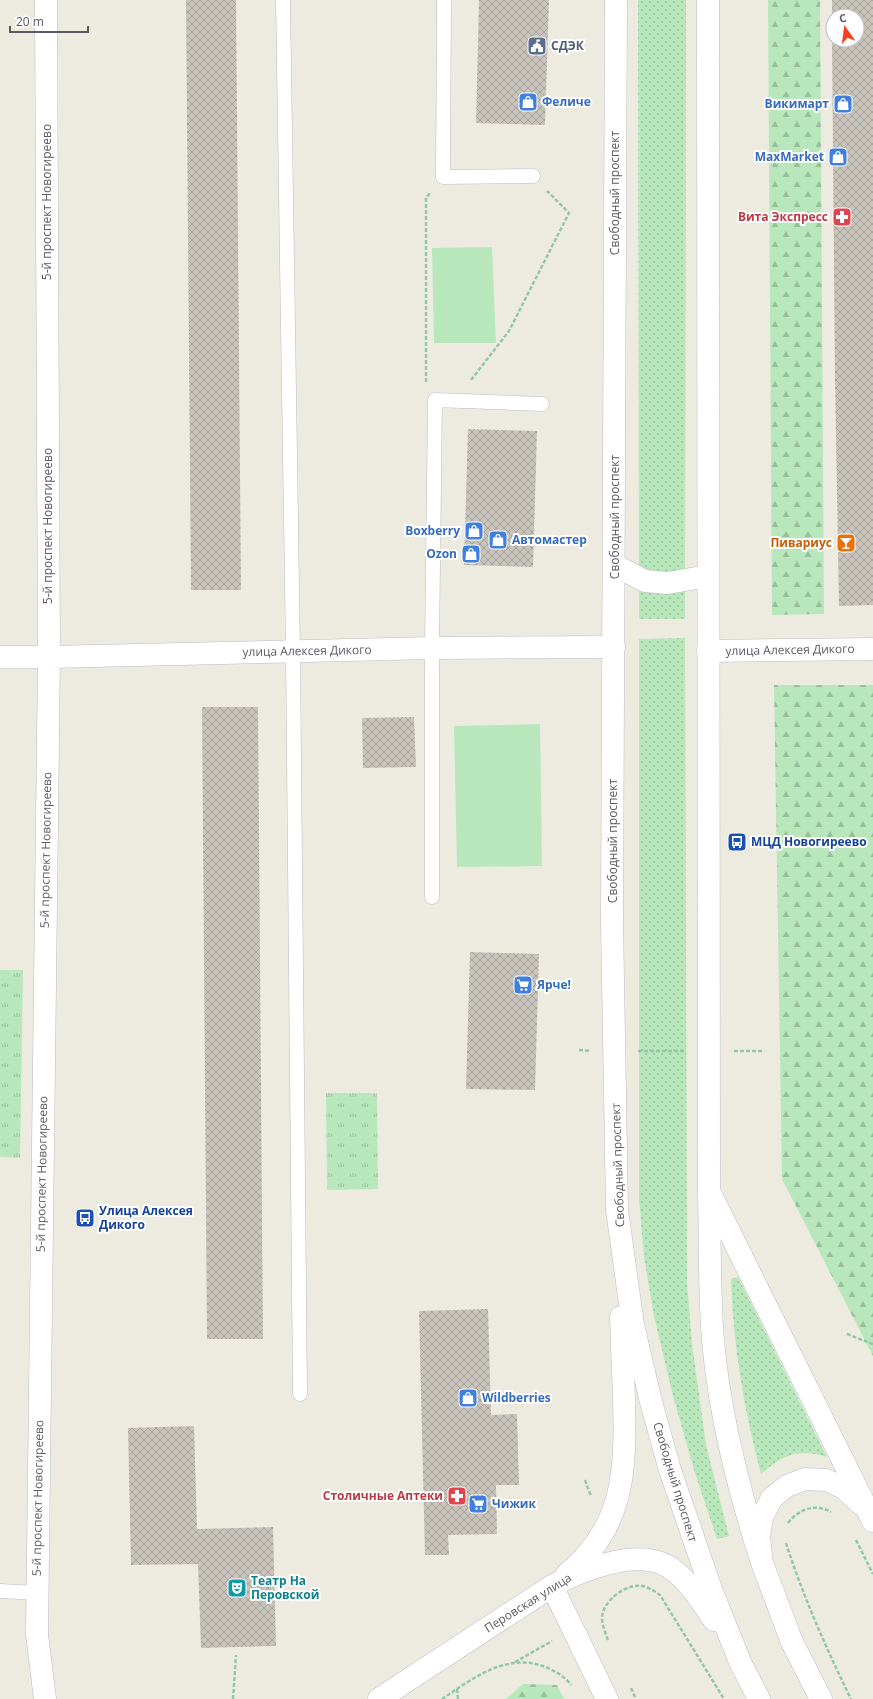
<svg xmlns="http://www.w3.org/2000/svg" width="873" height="1699" font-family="'Open Sans',sans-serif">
<defs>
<pattern id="grass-dots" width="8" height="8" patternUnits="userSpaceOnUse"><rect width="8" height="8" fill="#b8e7bc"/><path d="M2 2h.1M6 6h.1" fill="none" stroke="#98be9c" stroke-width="1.8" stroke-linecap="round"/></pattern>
<pattern id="forest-firs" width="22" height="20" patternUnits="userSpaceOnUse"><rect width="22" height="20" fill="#b8e7bc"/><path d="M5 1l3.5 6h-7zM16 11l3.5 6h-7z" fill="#98be9c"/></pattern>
<pattern id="park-tufts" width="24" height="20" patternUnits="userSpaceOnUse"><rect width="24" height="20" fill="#b8e7bc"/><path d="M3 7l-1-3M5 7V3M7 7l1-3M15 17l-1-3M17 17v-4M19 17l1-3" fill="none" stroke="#98be9c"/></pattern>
<pattern id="building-cross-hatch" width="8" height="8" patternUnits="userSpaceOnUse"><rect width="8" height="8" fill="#c8c4bc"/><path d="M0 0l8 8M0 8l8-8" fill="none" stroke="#a5a29c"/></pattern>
</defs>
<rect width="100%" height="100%" fill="#edebdf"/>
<path fill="url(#grass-dots)" d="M638,0H686L685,619H639Z
M685,638L687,1282L692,1344L706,1445L729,1536L717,1539L694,1470L673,1396L654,1316L644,1257L639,1199V639Z
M738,1277L827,1457C798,1448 783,1455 761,1474C744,1410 733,1345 731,1279Z"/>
<path fill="url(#forest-firs)" d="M768,0H820L824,614L772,615Z
M774,685H873V1356L782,1179Z
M523,1684L557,1685L564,1699H506Z"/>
<path fill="url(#park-tufts)" d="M0,970H23L20,1158L0,1157Z
M326,1093H377L378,1189L327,1190Z"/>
<path fill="#b8e7bc" d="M492,247L496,343H434L432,248Z
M540,724L542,866L457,867L454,726Z"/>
<path fill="url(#building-cross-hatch)" d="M186,0H236L241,590H191Z
M479,0H549L545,125L476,123Z
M832,0H873V605L839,606L835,379L832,40H857V16H832Z
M468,429L537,431L533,567L464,565Z
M202,707H258L263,1339H207Z
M414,717L416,767L363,768L362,718Z
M470,952L539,954L535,1090L466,1089Z
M488,1309L491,1415L517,1414L519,1485H496L497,1534L448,1535L449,1555H425L419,1311Z
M194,1426L197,1529L273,1527L276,1646L201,1648L198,1564L131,1565L128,1428Z"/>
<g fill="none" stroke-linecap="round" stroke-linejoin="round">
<g stroke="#babcc2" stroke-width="15">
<path id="lane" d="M283,0L293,652L300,1394
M444,0L443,177L533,176
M432,897V648L435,400L542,404
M0,1591L37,1593"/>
</g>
<g stroke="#babcc2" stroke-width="23">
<path id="street" d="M614,565L645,581L668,583L708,576
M708,651L873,649
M0,657H49L432,648L614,647
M45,1699L37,1635L49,657L46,0"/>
</g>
<g stroke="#babdc5" stroke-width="23">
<path id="secondary" d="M616,0L612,922L617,1210L633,1325L651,1402L670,1470L712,1592L741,1664L759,1699
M708,0L709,1190C710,1240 709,1291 713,1341C720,1418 739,1491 762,1563
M711,1195L873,1521
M567,1574C625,1527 626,1468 624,1399C623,1372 622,1344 621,1317
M552,1586L607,1699
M379,1699L552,1586C579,1571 632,1550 663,1564C683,1572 703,1603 714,1620
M821,1699L792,1642L762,1563L759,1537L762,1517L772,1498L787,1486L805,1479L826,1480L844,1488L861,1504"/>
</g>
<path stroke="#92c8a5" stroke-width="2.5" stroke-dasharray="4 2" stroke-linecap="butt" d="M471,380L509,331L569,213L547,191
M426,382V198L430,193
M579,1050L591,1051
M638,1051H685
M734,1051H762
M847,1334L873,1344
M585,1480L591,1496
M788,1523C799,1509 815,1503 831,1512
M856,1540L873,1574
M786,1543C803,1596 826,1648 851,1699
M608,1640C605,1632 600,1621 603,1612C608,1597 630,1581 646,1587C651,1589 656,1592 660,1595L724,1699
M515,1662L552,1641
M631,1688L636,1699
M457,1689L458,1699
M233,1699L236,1655
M442,1699C472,1679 505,1653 543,1666C553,1670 565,1676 571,1685"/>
<use href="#lane" stroke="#fff" stroke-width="14"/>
<use href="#street" stroke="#fff" stroke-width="22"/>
<use href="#secondary" stroke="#fff" stroke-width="22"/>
</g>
<defs>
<g id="civic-square" transform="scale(1)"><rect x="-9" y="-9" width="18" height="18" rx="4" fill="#5c6f8a" stroke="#fff"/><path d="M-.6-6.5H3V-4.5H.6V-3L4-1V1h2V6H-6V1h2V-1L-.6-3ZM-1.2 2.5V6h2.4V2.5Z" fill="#fff"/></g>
<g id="shop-square" transform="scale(1)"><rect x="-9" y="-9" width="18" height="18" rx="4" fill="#3f7fe0" stroke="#fff"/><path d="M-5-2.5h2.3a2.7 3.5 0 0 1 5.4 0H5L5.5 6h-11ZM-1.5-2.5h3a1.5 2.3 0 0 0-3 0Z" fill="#fff"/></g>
<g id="pharmacy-square" transform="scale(1)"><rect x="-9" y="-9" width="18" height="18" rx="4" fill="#e0444e" stroke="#fff"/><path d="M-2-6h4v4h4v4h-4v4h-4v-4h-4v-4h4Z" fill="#fff"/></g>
<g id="bar-square" transform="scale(1)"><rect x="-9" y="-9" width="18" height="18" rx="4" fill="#e8710a" stroke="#fff"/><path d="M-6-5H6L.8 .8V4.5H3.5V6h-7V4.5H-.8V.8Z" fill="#fff"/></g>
<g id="bus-square" transform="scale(1)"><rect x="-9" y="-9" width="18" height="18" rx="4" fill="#1a4fb4" stroke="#fff"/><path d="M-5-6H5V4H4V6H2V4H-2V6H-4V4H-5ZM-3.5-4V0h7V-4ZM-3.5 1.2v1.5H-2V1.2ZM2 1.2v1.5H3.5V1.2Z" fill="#fff"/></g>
<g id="supermarket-square" transform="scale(1)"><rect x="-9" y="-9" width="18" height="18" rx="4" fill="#3f7fe0" stroke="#fff"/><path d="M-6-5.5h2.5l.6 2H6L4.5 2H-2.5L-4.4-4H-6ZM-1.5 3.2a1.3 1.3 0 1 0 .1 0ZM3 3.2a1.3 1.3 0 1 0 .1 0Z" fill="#fff"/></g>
<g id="theatre-square" transform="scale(1)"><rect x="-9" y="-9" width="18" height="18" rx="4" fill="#0f9aa8" stroke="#fff"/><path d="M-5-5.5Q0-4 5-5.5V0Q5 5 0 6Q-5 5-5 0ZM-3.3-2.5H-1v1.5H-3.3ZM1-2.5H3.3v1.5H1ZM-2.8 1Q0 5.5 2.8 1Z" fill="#fff"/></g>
</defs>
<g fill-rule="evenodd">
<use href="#civic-square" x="537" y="46"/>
<use href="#shop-square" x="528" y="102"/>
<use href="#shop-square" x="843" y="104"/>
<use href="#shop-square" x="838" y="157"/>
<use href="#pharmacy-square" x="842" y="217"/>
<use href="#shop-square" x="474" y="531"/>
<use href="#shop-square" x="498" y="540"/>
<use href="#bar-square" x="846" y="543"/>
<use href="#shop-square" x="471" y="554"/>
<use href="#bus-square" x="737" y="842"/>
<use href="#supermarket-square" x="523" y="985"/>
<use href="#bus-square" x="85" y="1218"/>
<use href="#shop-square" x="468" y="1398"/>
<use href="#pharmacy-square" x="457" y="1496"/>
<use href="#supermarket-square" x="478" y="1504"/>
<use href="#theatre-square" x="237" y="1588"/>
</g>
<g text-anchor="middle" stroke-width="4" stroke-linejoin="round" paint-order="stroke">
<g font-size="12" font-weight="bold" fill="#4e5e75" stroke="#fff" text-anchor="start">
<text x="551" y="50">СДЭК</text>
</g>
<g font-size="12" font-weight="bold" fill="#366cbe" stroke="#fff" text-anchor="start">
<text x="542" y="106">Феличе</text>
<text x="829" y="108" text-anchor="end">Викимарт</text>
<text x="824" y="161" text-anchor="end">MaxMarket</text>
<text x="460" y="535" text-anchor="end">Boxberry</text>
<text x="512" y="544">Автомастер</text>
<text x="457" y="558" text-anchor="end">Ozon</text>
<text x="537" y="989">Ярче!</text>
<text x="482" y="1402">Wildberries</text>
<text x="492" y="1508">Чижик</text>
</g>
<g font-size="12" fill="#585b62" stroke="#fff">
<text transform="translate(615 193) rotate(-90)" y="4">Свободный проспект</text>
<text transform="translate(47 202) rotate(-90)" y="4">5-й проспект Новогиреево</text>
<text transform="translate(615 517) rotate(-90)" y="4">Свободный проспект</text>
<text transform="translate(48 526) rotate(-90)" y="4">5-й проспект Новогиреево</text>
<text transform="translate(790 650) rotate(-1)" y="4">улица Алексея Дикого</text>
<text transform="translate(307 651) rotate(-1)" y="4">улица Алексея Дикого</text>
<text transform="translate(613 841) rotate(-90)" y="4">Свободный проспект</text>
<text transform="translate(46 850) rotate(-89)" y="4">5-й проспект Новогиреево</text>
<text transform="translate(618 1165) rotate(-92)" y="4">Свободный проспект</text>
<text transform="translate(42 1174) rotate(-89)" y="4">5-й проспект Новогиреево</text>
<text transform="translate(675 1482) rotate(73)" y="4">Свободный проспект</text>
<text transform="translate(38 1498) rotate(-89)" y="4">5-й проспект Новогиреево</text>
<text transform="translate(528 1603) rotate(-32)" y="4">Перовская улица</text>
</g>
<g font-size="12" font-weight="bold" fill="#be3a42" stroke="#fff" text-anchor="end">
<text x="828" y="221">Вита Экспресс</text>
<text x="443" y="1500">Столичные Аптеки</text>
</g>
<g font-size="12" font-weight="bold" fill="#c56008" stroke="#fff" text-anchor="end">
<text x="832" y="547">Пивариус</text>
</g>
<g font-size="12" font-weight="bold" fill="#164399" stroke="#fff" text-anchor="start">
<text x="751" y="846">МЦД Новогиреево</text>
<text x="99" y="1215">Улица Алексея<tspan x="99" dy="14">Дикого</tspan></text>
</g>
<g font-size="12" font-weight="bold" fill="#0d838f" stroke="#fff" text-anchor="start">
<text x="251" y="1585">Театр На<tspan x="251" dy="14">Перовской</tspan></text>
</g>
</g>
<g transform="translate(845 28) rotate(346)"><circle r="19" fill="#ffffff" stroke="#bcbdc0"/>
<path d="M0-3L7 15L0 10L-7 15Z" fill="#f73e1b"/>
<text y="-6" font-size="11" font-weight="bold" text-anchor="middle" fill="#585b62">С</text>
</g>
<path d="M10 26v6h78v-6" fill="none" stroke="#585b62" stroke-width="2"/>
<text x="16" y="26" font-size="12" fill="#585b62" stroke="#ffffff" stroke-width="3" paint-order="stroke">20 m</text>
</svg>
